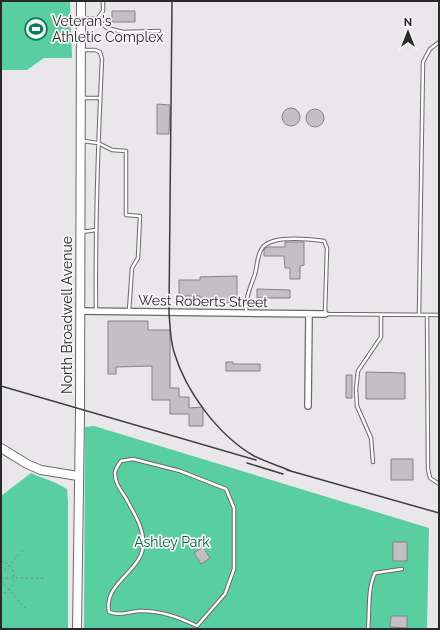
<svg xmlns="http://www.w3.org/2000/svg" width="440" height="630" font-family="Raleway,sans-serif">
<rect width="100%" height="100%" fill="#e9e7ea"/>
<path fill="#59cea1" d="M1,1H70L72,58H44L27,70H1Z
M94,426L429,528L427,629H84L85,427Z
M31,473L56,483L67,489L68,502V629H1V496Z"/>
<path fill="#c2c0c3" stroke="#858386" d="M112,11H135V22H112Z
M157,104L170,105L169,134H157Z
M282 117a9 9 0 1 1 18 0a9 9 0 1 1-18 0Z
M306 118a9 9 0 1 1 18 0a9 9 0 1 1-18 0Z
M285,242H304V265L300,266V279H290V268H285L284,256H264V250L267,247H285Z
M237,276V303L210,302V298H200V296H179V280H200V277Z
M257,289L290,290V298H257Z
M108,321H148V330H170V388H179V397H189V408L203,407V426H189V414H170V400H152V366L116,367V374H108Z
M226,362H233V364H260V371H226Z
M366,372L405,373V399H366Z
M346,375H352V398H346Z
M391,459H413V480H391Z
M393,542H407V561H393Z
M203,547L210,558L201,564L194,553Z
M391,616H407V628L390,627Z"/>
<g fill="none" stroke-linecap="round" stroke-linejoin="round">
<g stroke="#6c696c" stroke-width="4.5">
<path id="service" d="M83,18L97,19L107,28L123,32L159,31
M97,19L103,11V1
M83,50H95L100,52L102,59C98,143 95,227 96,311
M83,98H100
M83,141L98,143L112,150L126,151V215L140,216L138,258L132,268L129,311
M82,232L96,230
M246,313C246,296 249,291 254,277C258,267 256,255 263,247C273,235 309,239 324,241L327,248L325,314L439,315
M419,315L423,62L430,49L439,42
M427,315L428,469L430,478L439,484
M133,459L180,471L226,489L234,508V569L225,594L197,626C179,617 160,610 139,611C128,612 120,616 109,612C103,580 147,571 143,539C142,526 134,513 128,502C123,492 114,484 115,472C116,468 119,464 121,461Z
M373,462L371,438L357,406L356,389L358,371L381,337V315
M368,629C370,611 367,590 375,573L402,569"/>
</g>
<g stroke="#6c696c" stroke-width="8">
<path id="minor" d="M80,311L325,314
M308,406L309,314"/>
</g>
<g stroke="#6c696c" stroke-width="10">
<path id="secondary" d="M1,448L27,464L41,470L78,476
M77,629L80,414L81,1"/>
</g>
<path stroke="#858385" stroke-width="1" stroke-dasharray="2 3" stroke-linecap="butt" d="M1,521L3,519
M1,561C19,565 18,590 1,594
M1,574L23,550
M1,578H43
M1,581L27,610
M1,628L35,629"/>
<use href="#service" stroke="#fff" stroke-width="2.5"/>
<use href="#minor" stroke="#fff" stroke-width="5.5"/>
<use href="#secondary" stroke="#fff" stroke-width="8"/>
<path stroke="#3f3e3f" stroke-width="1.5" d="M172,1L169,312C170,325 170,339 174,352C186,392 218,435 254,456C266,462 279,466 291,471
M1,386L256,460
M247,463L283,474
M287,470L439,513"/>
</g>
<defs>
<g id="stadium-ring" transform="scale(1.15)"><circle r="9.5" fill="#f7f4f7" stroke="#077d5a" stroke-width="1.5"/><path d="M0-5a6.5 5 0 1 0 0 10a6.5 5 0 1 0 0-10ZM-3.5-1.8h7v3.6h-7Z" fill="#077d5a"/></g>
</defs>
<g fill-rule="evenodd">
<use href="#stadium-ring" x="36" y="29"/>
</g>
<g text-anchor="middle" stroke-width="3.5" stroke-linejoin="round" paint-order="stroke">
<g font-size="14" fill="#2a292a" stroke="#f7f4f7" text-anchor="start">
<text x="52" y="26">Veteran's<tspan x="52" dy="16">Athletic Complex</tspan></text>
</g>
<g font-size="14" fill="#2a292a" stroke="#f7f4f7">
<text transform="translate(203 301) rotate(1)" y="5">West Roberts Street</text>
<text transform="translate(67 315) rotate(-90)" y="5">North Broadwell Avenue</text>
</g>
<g font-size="14" fill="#016547" stroke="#f7f4f7">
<text x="172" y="547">Ashley Park</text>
</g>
</g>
<rect width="440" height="630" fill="none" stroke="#2a292a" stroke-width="4"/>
<g transform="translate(408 32)" stroke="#f7f4f7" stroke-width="3" paint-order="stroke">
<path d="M0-3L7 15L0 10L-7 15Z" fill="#2a292a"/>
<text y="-6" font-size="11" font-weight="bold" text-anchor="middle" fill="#2a292a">N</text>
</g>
</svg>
